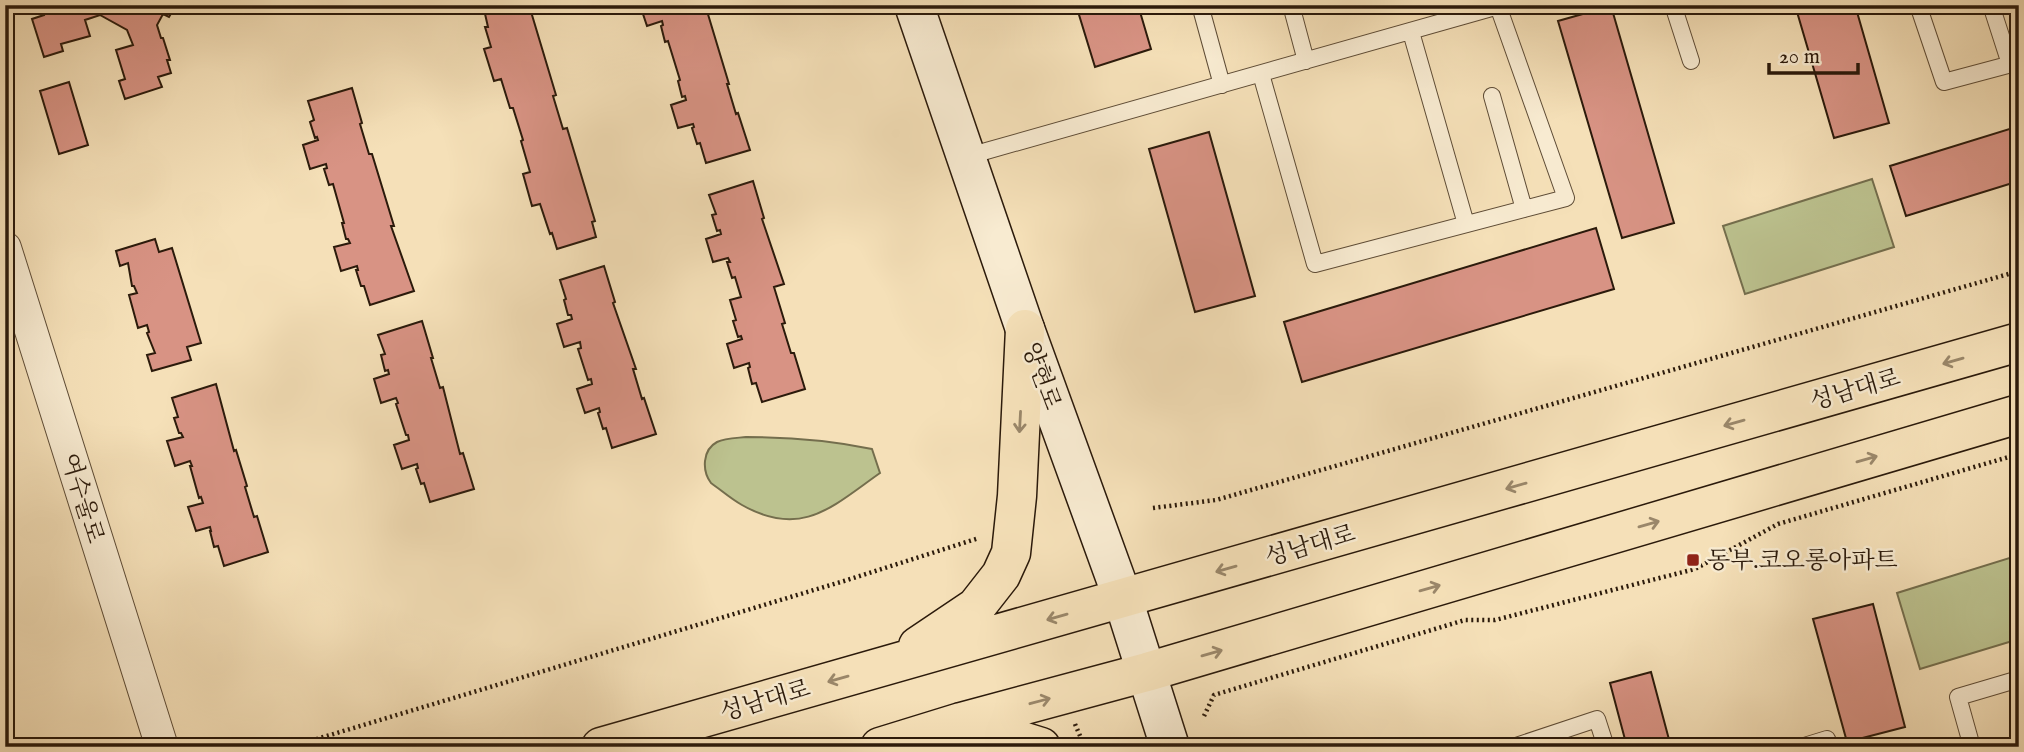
<svg xmlns="http://www.w3.org/2000/svg" width="2024" height="752" font-family="'IM FELL English','Noto Serif KR',serif">
<rect width="100%" height="100%" fill="#f5e0b8"/>
<filter id="stains"><feTurbulence type="fractalNoise" baseFrequency=".00286" numOctaves="4"/><feColorMatrix values="0 0 0 0 .2 0 0 0 0 .09 0 0 0 0 .02 0 0 0 .5 -.17"/></filter>
<radialGradient id="worn" r=".72"><stop offset=".6" stop-color="#630" stop-opacity="0"/><stop offset="1" stop-color="#630" stop-opacity=".3"/></radialGradient>
<path fill="#bcc28f" stroke="#746e4d" stroke-width="2" d="M1872,179L1894,247L1745,294L1723,226Z
M746,437C789,437 830,440 872,449L880,473C833,506 802,539 742,505C731,499 721,490 711,483C702,471 702,450 717,442C725,438 738,438 746,437Z
M2019,555V639L1920,669L1897,593Z"/>
<path fill="#d89384" stroke="#2b1a0b" stroke-width="2" d="M41,5H176L169,17L163,14L157,25L161,38H163L170,60H167L171,73L158,77L162,87L125,99L119,81L125,79L116,50L133,45L127,30L100,15L85,20L90,36L61,44L63,51L44,57L32,19L44,15Z
M483,5H529L556,95L553,96L563,129L567,128L595,221L592,222L596,237L557,249L552,233L550,234L540,204L532,206L523,174L530,172L521,141L523,140L513,108H510L501,79L494,81L484,49L491,47L485,27H488Z
M640,5H703L705,11H707L729,84H727L736,114L738,113L750,150L706,163L700,143L697,144L692,128L694,127L693,124L678,128L671,105L686,100L685,96L682,97L678,81L680,80L668,41L665,42L661,26L663,25L662,21L647,26Z
M1076,5H1138L1151,49L1095,67Z
M1795,5H1855L1889,123L1834,138Z
M1611,6L1674,223L1622,238L1558,21Z
M69,82L88,145L59,154L40,91Z
M352,88L362,123L360,124L369,154H372L394,226H391L414,291L370,305L364,286H361L356,270H358L357,266L341,271L334,247L350,243L348,239H346L342,223H344L333,184L329,185L324,169L327,168L326,164L310,169L303,145L318,140L317,137L315,138L310,122L314,120L308,101Z
M2019,126V181L1906,216L1890,166Z
M1209,132L1255,296L1195,312L1149,149Z
M753,181L764,218L762,219L784,284L774,287L785,323L782,324L791,353H794L805,389L762,402L756,383L752,384L748,368L750,367L749,363L734,368L727,344L742,339L741,336L738,337L733,321L736,320L730,300L741,297L735,277L732,278L727,262H730L728,258L713,262L706,239L721,234L720,230L717,231L712,215L716,214L709,195Z
M1596,228L1614,289L1302,382L1284,322Z
M155,239L159,252L172,248L201,343L187,347L191,360L152,371L147,355L155,353L147,333L149,332L147,325L138,328L129,295L137,293L134,286H132L128,263L120,266L116,251Z
M604,266L615,302L613,303L636,369H633L642,399L644,398L656,434L612,448L606,428L603,429L598,413L600,412L599,408L585,413L577,389L592,384L591,379L588,380L578,349L581,348L580,342L564,347L557,324L572,319L571,315H568L564,300L566,299L560,280Z
M422,321L433,358H431L440,388L443,387L460,454L463,453L474,489L430,502L424,483L421,484L416,469L418,468L417,464L402,469L394,445L409,440L408,435H406L396,404L398,403L396,398L381,403L374,379L389,374L388,370L385,371L381,355L385,354L378,335Z
M216,384L234,451L236,450L247,486L245,487L254,517L257,516L268,552L224,566L218,546L214,547L210,531H211L210,527L196,531L188,507L203,503L201,497L199,498L190,466H192L190,461L175,466L167,441L183,437L181,433H179L174,418L178,417L172,398Z
M1873,604L1905,727L1847,742L1813,619Z
M1651,672L1671,747H1627L1610,683Z"/>
<g fill="none" stroke-linecap="round" stroke-linejoin="round">
<g stroke="#5e4c36" stroke-width="18">
<path id="service" d="M1200,5L1222,85
M1291,5L1306,61
M1673,5L1691,61
M1918,5L1944,82L2019,62
M1991,5L2010,64
M1411,32L1466,224
M1261,74L1315,264L1566,198L1498,6
M1492,96L1524,209
M965,157L1502,5
M1513,747L1597,719L1606,747
M1801,747L1827,739L1830,747
M1972,747L1958,697L2019,679"/>
</g>
<g stroke="#5e4c36" stroke-width="34">
<path id="minor" d="M5,248L162,747"/>
</g>
<g stroke="#2b1a0b" stroke-width="41">
<path id="secondary" d="M914,5L1025,329L1123,599L1170,747"/>
</g>
<g stroke="#2b1a0b" stroke-width="41">
<path id="primary" d="M918,646L976,607L1001,575L1011,553L1017,496L1025,329
M961,722L1041,747
M601,747L2019,342
M880,747L961,722L1147,672L2019,414"/>
</g>
<path stroke="#2b1a0b" stroke-width="4.5" stroke-dasharray="2 3.5" stroke-linecap="butt" d="M1153,508L1216,500L2019,271
M1204,716L1214,695L1465,620H1495L1695,569L1778,524L2019,454
M1075,724L1083,743L1088,747
M290,747L844,581L979,538"/>
<use href="#service" stroke="#f8ebd1" stroke-width="16"/>
<use href="#minor" stroke="#f8ebd1" stroke-width="32"/>
<use href="#secondary" stroke="#f8ebd1" stroke-width="38"/>
<use href="#primary" stroke="#f5e0b8" stroke-width="38"/>
</g>
<defs><path id="oneway-shaft" d="M-6 0H5M1.5-3L5.5 0L1.5 3" fill="none" stroke-width="1.6" stroke-linecap="round" stroke-linejoin="round" transform="scale(1.75)"/></defs>
<g stroke="#9a876a">
<use href="#oneway-shaft" transform="translate(1953 361) rotate(164)"/>
<use href="#oneway-shaft" transform="translate(1020 422) rotate(93)"/>
<use href="#oneway-shaft" transform="translate(1734 423) rotate(164)"/>
<use href="#oneway-shaft" transform="translate(1867 459) rotate(-16)"/>
<use href="#oneway-shaft" transform="translate(1516 486) rotate(164)"/>
<use href="#oneway-shaft" transform="translate(1649 524) rotate(-16)"/>
<use href="#oneway-shaft" transform="translate(1226 569) rotate(164)"/>
<use href="#oneway-shaft" transform="translate(1430 588) rotate(-16)"/>
<use href="#oneway-shaft" transform="translate(1057 617) rotate(164)"/>
<use href="#oneway-shaft" transform="translate(1212 653) rotate(-16)"/>
<use href="#oneway-shaft" transform="translate(838 679) rotate(164)"/>
<use href="#oneway-shaft" transform="translate(1040 701) rotate(-15)"/>
</g>
<rect fill="#8f2418" stroke="#f8ebd1" stroke-width="2.5" x="1686" y="553" width="14" height="14" rx="3.5"/>
<g text-anchor="middle" stroke-width="5" stroke-linejoin="round" paint-order="stroke">
<g font-size="24" fill="#2b1a0b" stroke="#f8ebd1">
<text transform="translate(1042 376) rotate(70)" y="8">양현로</text>
<text transform="translate(1855 389) rotate(-16)" y="8">성남대로</text>
<text transform="translate(83 498) rotate(73)" y="8">여수울로</text>
<text transform="translate(1310 545) rotate(-16)" y="8">성남대로</text>
<text transform="translate(765 700) rotate(-16)" y="8">성남대로</text>
</g>
<g font-size="24" fill="#2b1a0b" stroke="#f8ebd1" text-anchor="start">
<text x="1707" y="568">동부.코오롱아파트</text>
</g>
</g>
<rect width="2024" height="752" fill="none" stroke="#f5e0b8" stroke-width="28"/>
<rect x="7" y="7" width="2010" height="738" fill="none" stroke="#2b1a0b" stroke-width="3.5"/>
<rect x="14" y="14" width="1996" height="724" fill="none" stroke="#2b1a0b" stroke-width="2"/>
<path d="M1769 63v10h89v-10" fill="none" stroke="#2b1a0b" stroke-width="3.5"/>
<text x="1779" y="63" font-size="21" fill="#2b1a0b" stroke="#f8ebd1" stroke-width="5" paint-order="stroke">20 m</text>
<rect width="100%" height="100%" filter="url(#stains)"/>
<rect width="100%" height="100%" fill="url(#worn)"/>
</svg>
